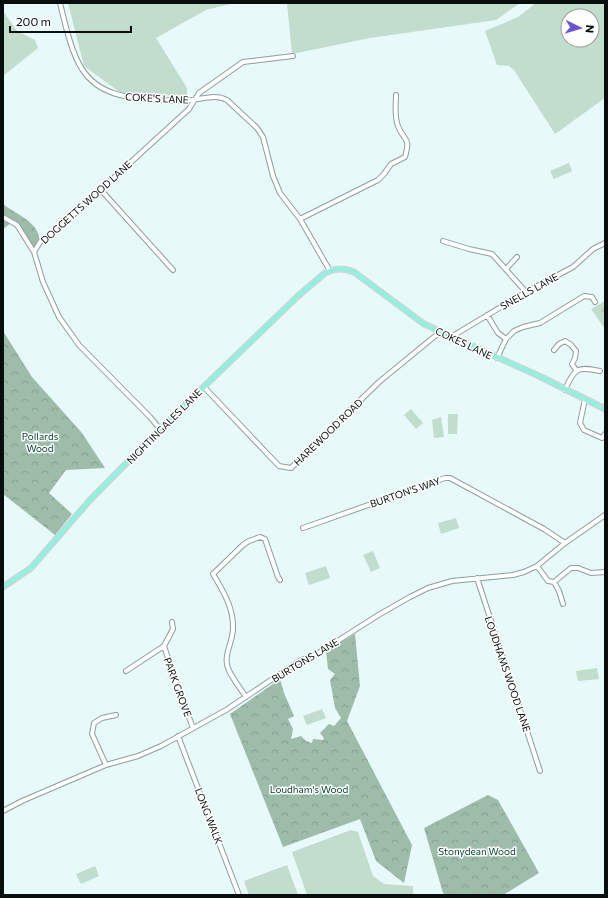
<svg xmlns="http://www.w3.org/2000/svg" width="608" height="898" font-family="Commissioner,sans-serif">
<defs>
<pattern id="forest-crowns" width="20" height="18" patternUnits="userSpaceOnUse"><rect width="20" height="18" fill="#9ebcaa"/><path d="M2 6a3 3 0 1 1 6 0M12 15a3 3 0 1 1 6 0" fill="none" stroke="#87a091"/></pattern>
<pattern id="park-crowns" width="20" height="18" patternUnits="userSpaceOnUse"><rect width="20" height="18" fill="#c2dccd"/><path d="M2 6a3 3 0 1 1 6 0M12 15a3 3 0 1 1 6 0" fill="none" stroke="#a5bcaf"/></pattern>
</defs>
<rect width="100%" height="100%" fill="#e8f9f9"/>
<path fill="#c2dccd" fill-rule="evenodd" d="M68,3H235L206,10L156,38L187,88V96L121,93L84,66Z
M287,3H520L496,20L370,38L292,54Z
M536,3H605V98L555,134L514,70L509,66L497,65L485,31L518,17ZM568,16H592V40H568Z
M3,11L17,31L35,40L38,48L3,76Z
M569,163L572,171L554,179L550,171Z
M411,409L423,423L416,429L404,415Z
M448,414H458L457,434H448Z
M441,417L444,437L434,438L432,420Z
M456,518L459,528L441,534L438,523Z
M373,551L380,568L371,572L363,555Z
M326,566L330,578L309,585L305,573Z
M597,668L599,679L578,681L576,671Z
M322,709L326,718L307,725L303,716Z
M351,830L358,832L373,876L384,884L413,886V895H307L292,852Z
M287,865L298,895H249L244,881Z
M95,866L99,876L81,884L76,874Z"/>
<path fill="url(#forest-crowns)" d="M3,204C17,215 38,221 40,241L34,247L28,248L20,232L11,223L3,229Z
M3,331L32,377L82,433L105,468L66,470L49,493L72,514L55,535L3,494Z
M355,634L360,686L347,721L412,845L404,883L376,861L360,819L283,847L230,714L280,679L284,693L294,716L288,719L293,729L291,739L301,736L306,741L312,743L313,739L323,740L324,738L320,733L329,724L334,726L341,718L335,708L330,680L335,674L328,669L326,651Z
M488,795L498,800L539,873L503,895H446L443,893L424,828Z"/>
<path fill="url(#park-crowns)" d="M605,301V329L591,309Z"/>
<g fill="none" stroke-linecap="round" stroke-linejoin="round">
<g stroke="#8e9d9d" stroke-width="6">
<path id="minor" d="M60,3C65,23 71,52 82,69C99,96 130,98 158,100C168,100 178,101 188,100C201,100 215,93 227,100L257,128L263,137L273,176L280,193L300,219L330,271
M101,190L173,270
M3,217L17,225L34,252
M300,219L378,180L384,174L391,164L405,157C411,136 404,142 398,126C394,116 396,105 396,95
M443,241L469,249L492,254L526,292
M506,269L517,257
M487,315L498,333L506,339
M451,337L526,292L573,267L593,249L605,243
M554,350L559,344L565,341L571,345L576,351L575,358L572,364L576,370
M497,358L506,339L514,331L523,327L540,323L584,296L592,297L595,302
M204,387L279,466L291,468L379,382L440,332
M565,390C574,368 578,366 600,371
M585,399L580,423L584,430L602,438L605,434
M160,429L150,417L79,345L59,317L43,282L34,252L40,242L60,227L189,109L199,93L243,62L293,56
M303,528L445,478H450L544,529L565,543
M537,566L548,581L554,582L571,568H578L591,573L605,572
M477,578L540,771
M554,582L559,591L563,604
M164,646L178,688L193,728
M126,671L164,646L173,629L172,622
M246,697C241,689 231,677 228,668C223,656 233,641 233,629C234,608 223,591 213,574L243,545L249,541L260,537L265,539L278,577L280,580
M178,736L239,895
M106,765L92,734L94,723L102,718L116,715
M3,811L22,801L106,765L138,756L161,746L226,710L301,660L317,654L380,614L410,597L428,588L452,581L513,575L524,572L537,566L565,543L605,515"/>
</g>
<g stroke="#d3d3d3" stroke-width="7">
<path id="major" d="M3,587L31,568L90,500L160,429L298,296L325,273C336,268 343,268 354,272L424,324L539,376L605,409"/>
</g>
<use href="#minor" stroke="#fff" stroke-width="4"/>
<use href="#major" stroke="#97eede" stroke-width="5"/>
</g>
<g text-anchor="middle" stroke-width="3" stroke-linejoin="round" paint-order="stroke">
<g font-size="10" fill="#080d0d" stroke="#fff">
<text transform="translate(157 98) rotate(3)" y="4">COKE'S LANE</text>
<text transform="translate(86 202) rotate(-42)" y="4">DOGGETTS WOOD LANE</text>
<text transform="translate(529 291) rotate(-29)" y="4">SNELLS LANE</text>
<text transform="translate(464 343) rotate(25)" y="4">COKES LANE</text>
<text transform="translate(164 426) rotate(-45)" y="4">NIGHTINGALES LANE</text>
<text transform="translate(328 432) rotate(-44)" y="4">HAREWOOD ROAD</text>
<text transform="translate(405 492) rotate(-19)" y="4">BURTON'S WAY</text>
<text transform="translate(305 660) rotate(-31)" y="4">BURTONS LANE</text>
<text transform="translate(508 674) rotate(71)" y="4">LOUDHAMS WOOD LANE</text>
<text transform="translate(178 687) rotate(70)" y="4">PARK GROVE</text>
<text transform="translate(209 816) rotate(69)" y="4">LONG WALK</text>
</g>
<g font-size="10" fill="#013d25" stroke="#fff">
<text x="40" y="440">Pollards<tspan x="40" dy="12">Wood</tspan></text>
<text x="309" y="793">Loudham's Wood</text>
<text x="477" y="855">Stonydean Wood</text>
</g>
</g>
<rect width="608" height="898" fill="none" stroke="#080d0d" stroke-width="8"/>
<g transform="translate(580 28) rotate(95)"><circle r="19" fill="#ffffff" stroke="#9c9e9e"/>
<path d="M0-3L7 15L0 10L-7 15Z" fill="#6e54cd"/>
<text y="-6" font-size="11" font-weight="bold" text-anchor="middle" fill="#080d0d">N</text>
</g>
<path d="M10 26v6h121v-6" fill="none" stroke="#080d0d" stroke-width="2"/>
<text x="16" y="26" font-size="12" fill="#080d0d" stroke="#ffffff" stroke-width="3" paint-order="stroke">200 m</text>
</svg>
